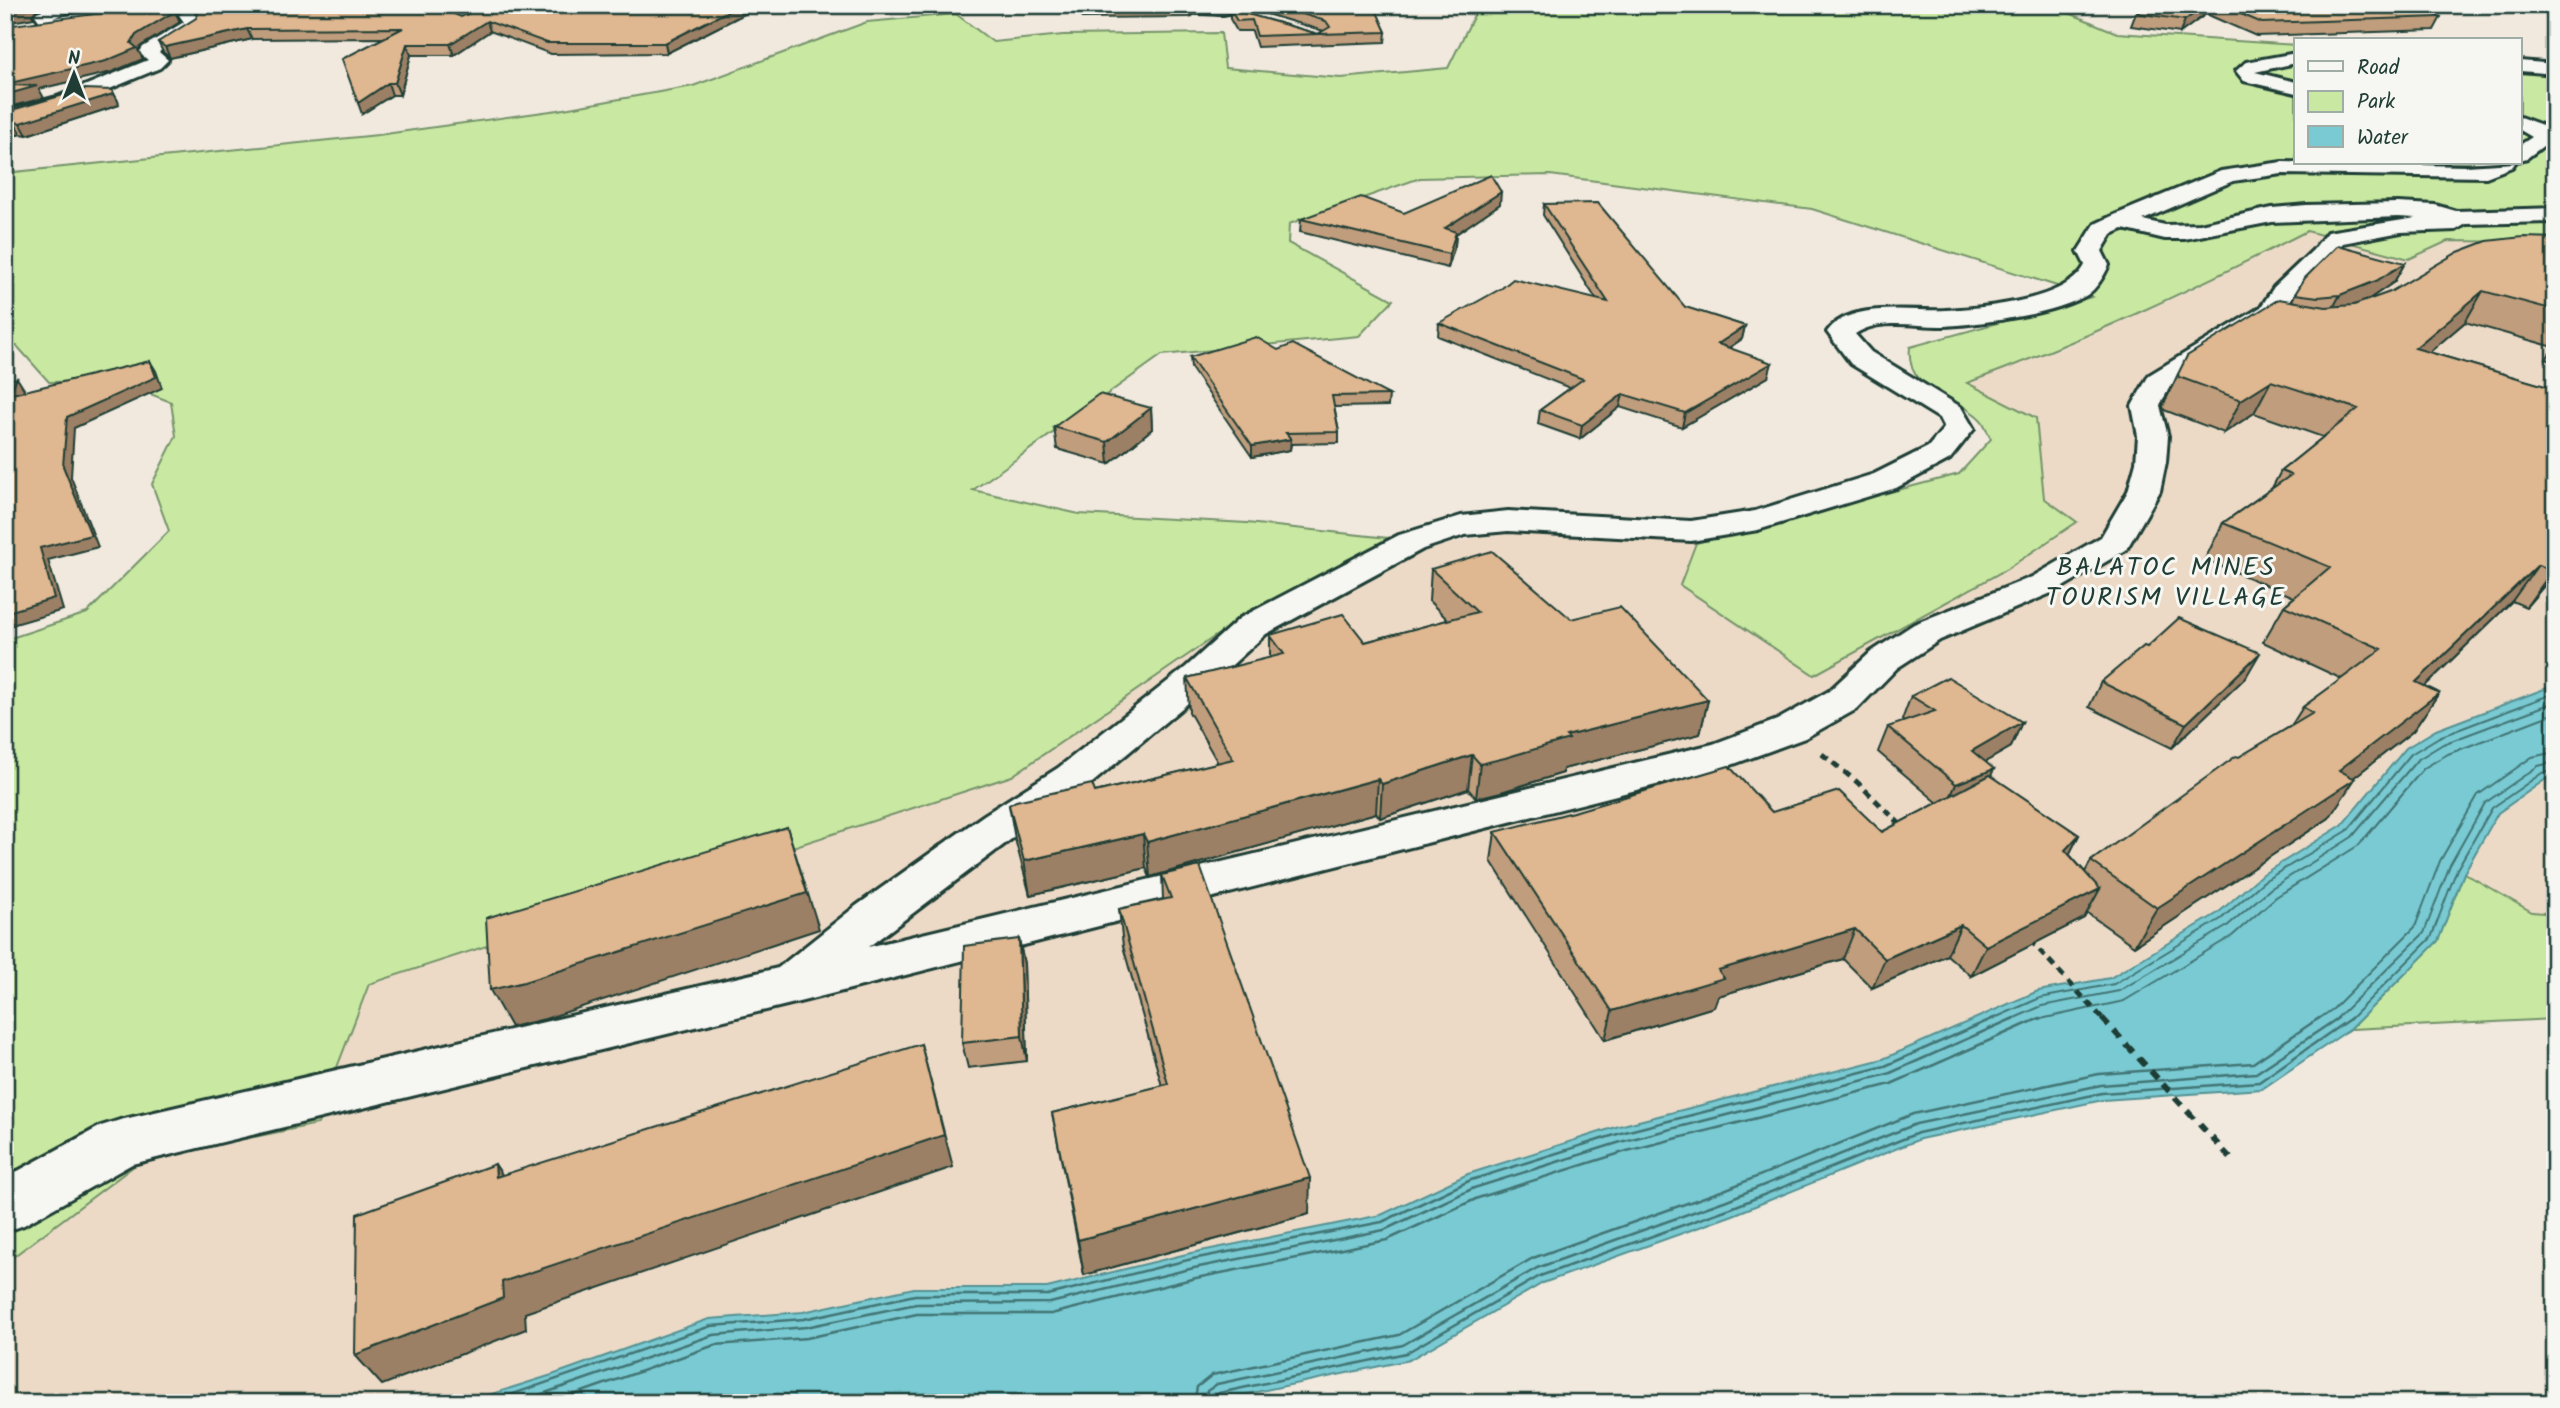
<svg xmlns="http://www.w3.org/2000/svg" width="2560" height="1408" font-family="Kalam,sans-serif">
<rect width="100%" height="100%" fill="#f1e9de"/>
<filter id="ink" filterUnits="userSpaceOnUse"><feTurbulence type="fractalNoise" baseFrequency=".0143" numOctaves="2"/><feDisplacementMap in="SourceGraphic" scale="14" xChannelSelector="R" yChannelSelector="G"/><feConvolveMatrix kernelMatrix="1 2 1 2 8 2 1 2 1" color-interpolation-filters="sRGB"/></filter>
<g filter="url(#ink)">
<path fill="#ecdac7" d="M2307,231L2409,259L2448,241L2528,242L2555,246V685L2436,730L2406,748L2342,825L2260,876L2218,913L2110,978L2038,991L1883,1059L1620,1126L1468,1174L1381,1215L1191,1253L1047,1288H914L803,1312L709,1319L552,1375L463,1403H5V1263L142,1160L331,1083L369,984L1012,776L1256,608L1397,539L1432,547L1499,533L1619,536L1696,543L1680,586L1814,675L2007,569L2076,522L2044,498L2035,418L1966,384L2062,348L2189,291Z
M2555,777V914L2532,912L2464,873L2498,813L2546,779Z"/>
<path fill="#c9e9a2" stroke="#74936b" stroke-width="2" d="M1479,5H2050L2117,33L2296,45V163H2520V60L2555,62V246L2528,242L2448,241L2409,259L2307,231C2195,288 2085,340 1967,383L2036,418L2044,498L2077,522L2007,569L1814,675L1680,585L1696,543L1959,474L1991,439C1988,434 1985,424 1981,420C1958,395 1905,393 1910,347L2092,297L1812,209L1550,175L1420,178L1289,224L1288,243L1393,300L1359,336L1162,355L973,490L1079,514L1247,523L1397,539L1256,608L1012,776L369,984L331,1083L318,1124L142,1160L5,1263V640L87,613L169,531L152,484L176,436L171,402L117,381L49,382L17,346H5V173L378,135L558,110L693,86L867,22L956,14L993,42L1063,35L1221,33L1225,68L1341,78L1448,68Z
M2464,873L2532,912L2555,914V1019L2350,1029L2438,941Z"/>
<path fill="#79cad3" stroke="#559293" stroke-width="2" d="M2555,685V777L2546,779L2498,813L2464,873L2438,941L2350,1029L2262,1089L2103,1100L1920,1139L1733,1215L1543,1283L1409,1360L1204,1403H463L552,1375L709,1319L803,1312L914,1288H1047L1191,1253L1381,1215L1468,1174L1619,1126L1883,1059L2038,991L2110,978L2218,913L2260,876L2342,825L2406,748L2436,730Z"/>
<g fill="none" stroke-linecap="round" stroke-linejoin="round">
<path stroke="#437574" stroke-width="2" d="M1990,1020L2040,998L2114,984L2221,919L2264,881L2347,831L2411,754L2439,737L2555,693
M2010,1020L2042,1006L2119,991L2226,927L2270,889L2352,837L2417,760L2443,744L2555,702
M2036,1020L2124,1001L2232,936L2276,897L2359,845L2424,768L2448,754L2555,713
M2317,1020L2333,1009L2415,927L2440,861L2478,795L2532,757L2555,752
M2335,1020L2424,933L2450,865L2485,803L2538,766L2555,762
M2349,1020L2431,938L2457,869L2492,808L2542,773L2555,771"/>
<path stroke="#437574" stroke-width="2.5" d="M487,1403L711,1326L804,1319L915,1295H1048L1192,1259L1382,1222L1471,1180L1621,1133L1885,1066L1994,1018
M516,1403L713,1335L806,1327L916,1304L1050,1303L1194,1268L1384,1230L1474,1188L1624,1141L1888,1074L2014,1018
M551,1403L715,1345L807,1338L917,1314H1051L1196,1278L1387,1240L1478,1198L1627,1151L1891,1084L2040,1018
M1194,1403L1197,1387L1212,1375L1399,1335L1533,1258L1724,1190L1913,1114L2099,1074L2253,1063L2319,1018
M1204,1403L1207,1391L1217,1384L1403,1345L1537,1268L1727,1200L1916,1124L2101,1085L2256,1073L2338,1018
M1213,1403L1214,1397L1219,1393L1406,1353L1540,1276L1731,1208L1918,1133L2102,1093L2259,1082L2351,1018"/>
<g stroke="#1f3d34" stroke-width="6">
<path id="minor" d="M59,5H84L53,18L97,11L105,16L97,21L43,26L35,15L37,12Z
M443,5H459L457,10L474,20L466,25L443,15L441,12Z
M1120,5H1257L1254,8L1223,14L1128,10Z
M187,10L193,12L201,23L159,52L168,60L160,68L71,105L5,123V111L57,97L148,60L139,53L143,47L184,22L179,15Z
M2296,53V63L2255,72L2296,82V93L2244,81L2236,71L2246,62Z
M2520,61L2555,64V74L2520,71Z
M2520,117L2542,125L2555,137L2527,158L2520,160V145L2532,137L2520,130Z
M2282,162L2466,166L2515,163L2512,167L2486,177L2282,174L2233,181L2143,220L2165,225L2200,224L2272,208L2306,205L2398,203L2435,205L2456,211L2555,208V222L2466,224L2456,230L2401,232L2343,243L2329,260L2293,296L2280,317L2170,386L2160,406L2168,436L2166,462L2160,491L2126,550L2056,591L1940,640L1897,668L1857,709L1805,738L1723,768L803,1001L132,1164L24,1225L5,1232V1178L101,1126L120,1120L778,968L856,906L984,815L1058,768L1186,667L1240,618L1399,535L1461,516L1508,511L1691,521L1755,511L1874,474L1928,447L1944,428L1939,418L1851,364L1827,332C1849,300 1913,312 1946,310C1983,308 2067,301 2085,265L2078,251L2095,224L2112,216L2221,171ZM2398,217L2416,218L2327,232L2313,250L2274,287L2261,307L2149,375L2132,406L2138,436L2136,462L2128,491L2101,537L2032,577L1914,624L1871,652L1829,691L1777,720L1713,744L868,947L1014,837L1086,788L1212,683L1266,634L1423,549L1465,535L1508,531L1691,541L1758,530L1896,488L1950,459L1974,429L1961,407L1871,352L1855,334C1881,317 1917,327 1945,326C1982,324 2055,314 2087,295C2097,288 2104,276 2109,265L2102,251L2112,234L2123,229L2165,239H2184L2272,222Z"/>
</g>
<path stroke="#1f3d34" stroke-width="5" stroke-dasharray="8 6" stroke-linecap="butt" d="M1822,754L1857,782L1901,825
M2030,940L2104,1020"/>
<path stroke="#1f3d34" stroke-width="6" stroke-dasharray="10 8" stroke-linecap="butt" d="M2102,1018L2234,1162"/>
<use href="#minor" fill="#f6f6f2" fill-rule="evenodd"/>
</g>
<path fill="#c09d7c" stroke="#1f3d34" stroke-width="2" d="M233,5L440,8L461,17L468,14L460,9L459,5H762L667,53L551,54L490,31L454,55H411L400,95H392L362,114L382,38L252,39L170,58L163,52L158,42Z
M811,5H904L888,13Z
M1021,5H1193V15L1191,17L1082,18L1081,9Z
M1253,5H1403V9H1375L1386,32L1385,42L1257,47L1252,31H1237L1230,19V9L1318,34L1324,31L1253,10Z
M2147,5H2416L2441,17L2434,30L2256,36L2206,14L2180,33L2131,26L2136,13Z
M112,90L118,101L119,105L27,135L21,134L5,138V112Z
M1500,204L1456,234L1455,245L1448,268L1300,232L1301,219L1404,213Z
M1544,204L1685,307L1745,326L1742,339L1729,348L1768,377L1682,427L1620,407L1580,439L1538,424L1540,410L1570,388L1438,336L1439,323L1596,299L1543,215Z
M2555,238V362L2546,359L2554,347L2465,322L2429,352L2555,389V573L2526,607L2512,601L2425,686L2439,693L2413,731L2353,778L2329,818L2134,946L2087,913L2084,918L1971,976L1947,955L1872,988L1843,959L1718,996L1714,1007L1605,1040L1491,861L1495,832L1772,812L1882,832L1938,803L1878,752L1888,727L1904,722L1902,720L1911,696L2022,722L2011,747L1985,762L1991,776L2079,835L2069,854L2085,872L2091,861L2239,757L2291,726L2303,707L2342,679L2263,642L2284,606L2294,597L2205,559L2223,523L2272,488L2281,471L2323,437L2254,413L2224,433L2164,410L2163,406L2178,374L2292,301L2295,294L2405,263L2394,282L2366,301Z
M1278,350L1389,395L1388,406L1334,407L1339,432V443L1291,444L1290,450L1252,457L1191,368L1190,357Z
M1151,408L1152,429L1109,464L1057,449L1054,427Z
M1431,569L1571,619L1708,700L1700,734L1563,769V773L1501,792L1476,798L1468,789L1380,818L1376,813L1150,877L1146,868L1030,895L1015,839L1009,805L1095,792L1218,763L1189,712L1187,678L1270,658V635L1365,642L1448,620L1429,601Z
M2147,647L2246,677L2172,748L2089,707L2101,682Z
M1162,875L1309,1214L1084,1275L1052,1113L1162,1086L1123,946L1119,909L1163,899Z
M1019,939L1024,964L1027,1061L968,1068L962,1043Z"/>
<path fill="#9c8065" stroke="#1f3d34" stroke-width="2" d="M27,5H50L36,10L32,15L34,18L5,23V12Z
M69,5H124L73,13Z
M150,5H197L158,10L154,17L149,7Z
M740,5H762L667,53L665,43Z
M887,5H904L888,13Z
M1193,5V15L1191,17L1190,7Z
M2206,5H2209L2206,14L2180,33L2185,20Z
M175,11L180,22L141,46L138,50L143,59L112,72L39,89L44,98L5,108V95L10,85V83L131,43L136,35Z
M487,21L490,31L454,55L450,44Z
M247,29L252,39L170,58L165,47Z
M407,44L411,55L400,95L395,83Z
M388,83L392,95L362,114L358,103Z
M112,90L118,101L119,105L27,135L20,123Z
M14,122L21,134L5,138V124Z
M1501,192L1500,204L1456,234L1455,245L1448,268L1449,254L1445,228Z
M2405,263L2394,282L2366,301L2329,315L2340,295Z
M2483,291L2465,322L2397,380L2415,348Z
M1745,326L1742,339L1715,357L1718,344Z
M150,361L156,371L162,388L74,428L71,477L98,547L48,560L63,610L5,627V613L40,548L67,417Z
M1772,363L1768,377L1682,427L1685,413Z
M17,378L24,389L15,405L8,395Z
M2271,381L2254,413L2224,433L2241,400Z
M1623,394L1620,407L1580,439L1582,425Z
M1151,408L1152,429L1109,464L1107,442Z
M1291,439L1290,450L1252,457V446Z
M2538,565L2512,601L2390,720L2416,682Z
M2555,567V573L2526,607L2552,571Z
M2260,653L2246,677L2172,748L2186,724Z
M2439,693L2413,731L2334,793L2355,779L2329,818L2134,946L2157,908Z
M1708,700L1700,734L1563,769V773L1501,792L1476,798L1480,764L1566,736Z
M2022,722L2011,747L1961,776L1972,751Z
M1472,755L1468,789L1380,818L1382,784Z
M1994,769L1983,794L1945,809L1956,784Z
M1378,779L1376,813L1150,877L1147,842Z
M787,827L819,929L545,1019L511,1027L490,990Z
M1143,834L1146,868L1030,895L1024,861Z
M2079,835L2064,865L2065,850Z
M2100,889L2084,918L1971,976L1986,946Z
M1961,925L1947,955L1872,988L1885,959Z
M1855,929L1843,959L1718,996L1714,1007L1605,1040L1612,1011L1718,970Z
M1019,939L1024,964L1027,1061L1022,1036Z
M921,1044L953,1167L525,1313L526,1329L382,1385L355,1355L502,1282Z
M495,1164L516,1196L496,1177Z
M1310,1178L1309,1214L1084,1275L1078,1240Z"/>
<path fill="#dfb790" stroke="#1f3d34" stroke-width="2" d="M5,5H27L29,8L5,12Z
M142,5H150L149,7L153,11H175L136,35L131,43L137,48L106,61L10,83V85L37,86L5,95V26L139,8Z
M233,5H437L438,7L461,17L472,12V8L468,5H740L665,43H547L487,21L450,44H407L395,83H388L358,103L342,59L403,28L247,29L165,47L158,42L196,18L198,14L197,9Z
M1084,5H1193L1190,7L1082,8Z
M1272,5H1374L1386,32L1257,36L1252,20L1237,21L1230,9L1318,34L1330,27L1326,21Z
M2147,5H2206L2185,20L2136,13Z
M2220,5H2416L2441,17L2262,23Z
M84,89L112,90L113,94L20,123L14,122L5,124V112Z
M1491,175L1501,192L1445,228L1456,232L1449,254L1301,219L1361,197L1404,213Z
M1598,203L1685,307L1745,326L1718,344L1772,363L1685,413L1623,394L1582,425L1540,410L1583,379L1439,323L1502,288L1513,279L1608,302L1544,204Z
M2523,237L2555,238V310L2483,291L2415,348L2555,389V567L2552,571L2538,565L2416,682L2439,693L2339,770L2355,779L2157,908L2091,861L2236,756L2239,757L2313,713L2303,707L2382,649L2284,606L2330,567L2223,523L2291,475L2281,471L2358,409L2271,381L2241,400L2179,377L2178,374L2187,356L2279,299L2326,307L2354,305L2390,292L2458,252L2487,241Z
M2338,245L2405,263L2376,281L2340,295L2318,297L2295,294L2305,278Z
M1256,337L1278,350L1293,344L1389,395L1332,396L1339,432L1286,433L1291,439L1252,446L1190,357Z
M150,361L156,377L67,417L63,466L91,535L40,548L54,598L5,613V380L17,378L8,395Z
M1099,394L1151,408L1107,442L1054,427Z
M1492,551L1571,619L1620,607L1708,700L1566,736L1569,739L1505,758L1480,764L1472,755L1382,784L1378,779L1147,842L1143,834L1024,861L1009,805L1016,801L1092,784L1095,792L1233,759L1187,678L1284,654L1270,635L1343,614L1365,642L1477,612L1431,569Z
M2179,618L2260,653L2186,724L2101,682L2144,646L2147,647Z
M1948,677L2022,722L1972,751L1994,769L1956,784L1888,727L1935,711L1911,696Z
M1729,766L1772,812L1839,791L1882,832L1990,775L2079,835L2065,850L2100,889L1986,946L1961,925L1885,959L1855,929L1718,970L1724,978L1612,1011L1495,832L1577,811Z
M787,827L807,893L524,982L490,990L486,918Z
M1200,866L1310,1178L1078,1240L1052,1113L1168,1084L1119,909L1171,898L1162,875Z
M1019,939L1022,1036L962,1043L964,946Z
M921,1044L944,1135L502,1282L503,1298L355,1355L357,1214L495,1164L496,1177Z"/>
</g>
<g text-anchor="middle" stroke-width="6" stroke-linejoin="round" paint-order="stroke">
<g font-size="26" letter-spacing="2" fill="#1f3d34" stroke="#f6f6f2">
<text x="2166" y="575">BALATOC MINES<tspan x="2166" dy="30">TOURISM VILLAGE</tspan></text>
</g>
</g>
<rect width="2560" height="1408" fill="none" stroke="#f6f6f2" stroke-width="28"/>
<rect x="14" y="14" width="2532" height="1380" fill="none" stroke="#1f3d34" stroke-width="2.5" filter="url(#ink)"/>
<rect x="2294" y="38" width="228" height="126" fill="#f6f6f2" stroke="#a0aca6" stroke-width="2"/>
<rect x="2308" y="61" width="35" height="10" fill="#f6f6f2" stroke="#a0aca6" stroke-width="2"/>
<text x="2357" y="74" font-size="21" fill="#1f3d34">Road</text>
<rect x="2308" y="91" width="35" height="21" fill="#c9e9a2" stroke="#a0aca6" stroke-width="2"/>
<text x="2357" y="108" font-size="21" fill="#1f3d34">Park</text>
<rect x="2308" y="126" width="35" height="21" fill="#79cad3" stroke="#a0aca6" stroke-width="2"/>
<text x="2357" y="144" font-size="21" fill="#1f3d34">Water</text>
<g transform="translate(74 74)" stroke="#f6f6f2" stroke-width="5" paint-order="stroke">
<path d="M0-5L12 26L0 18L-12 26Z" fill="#1f3d34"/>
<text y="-10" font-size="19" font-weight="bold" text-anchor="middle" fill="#1f3d34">N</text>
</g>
</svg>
